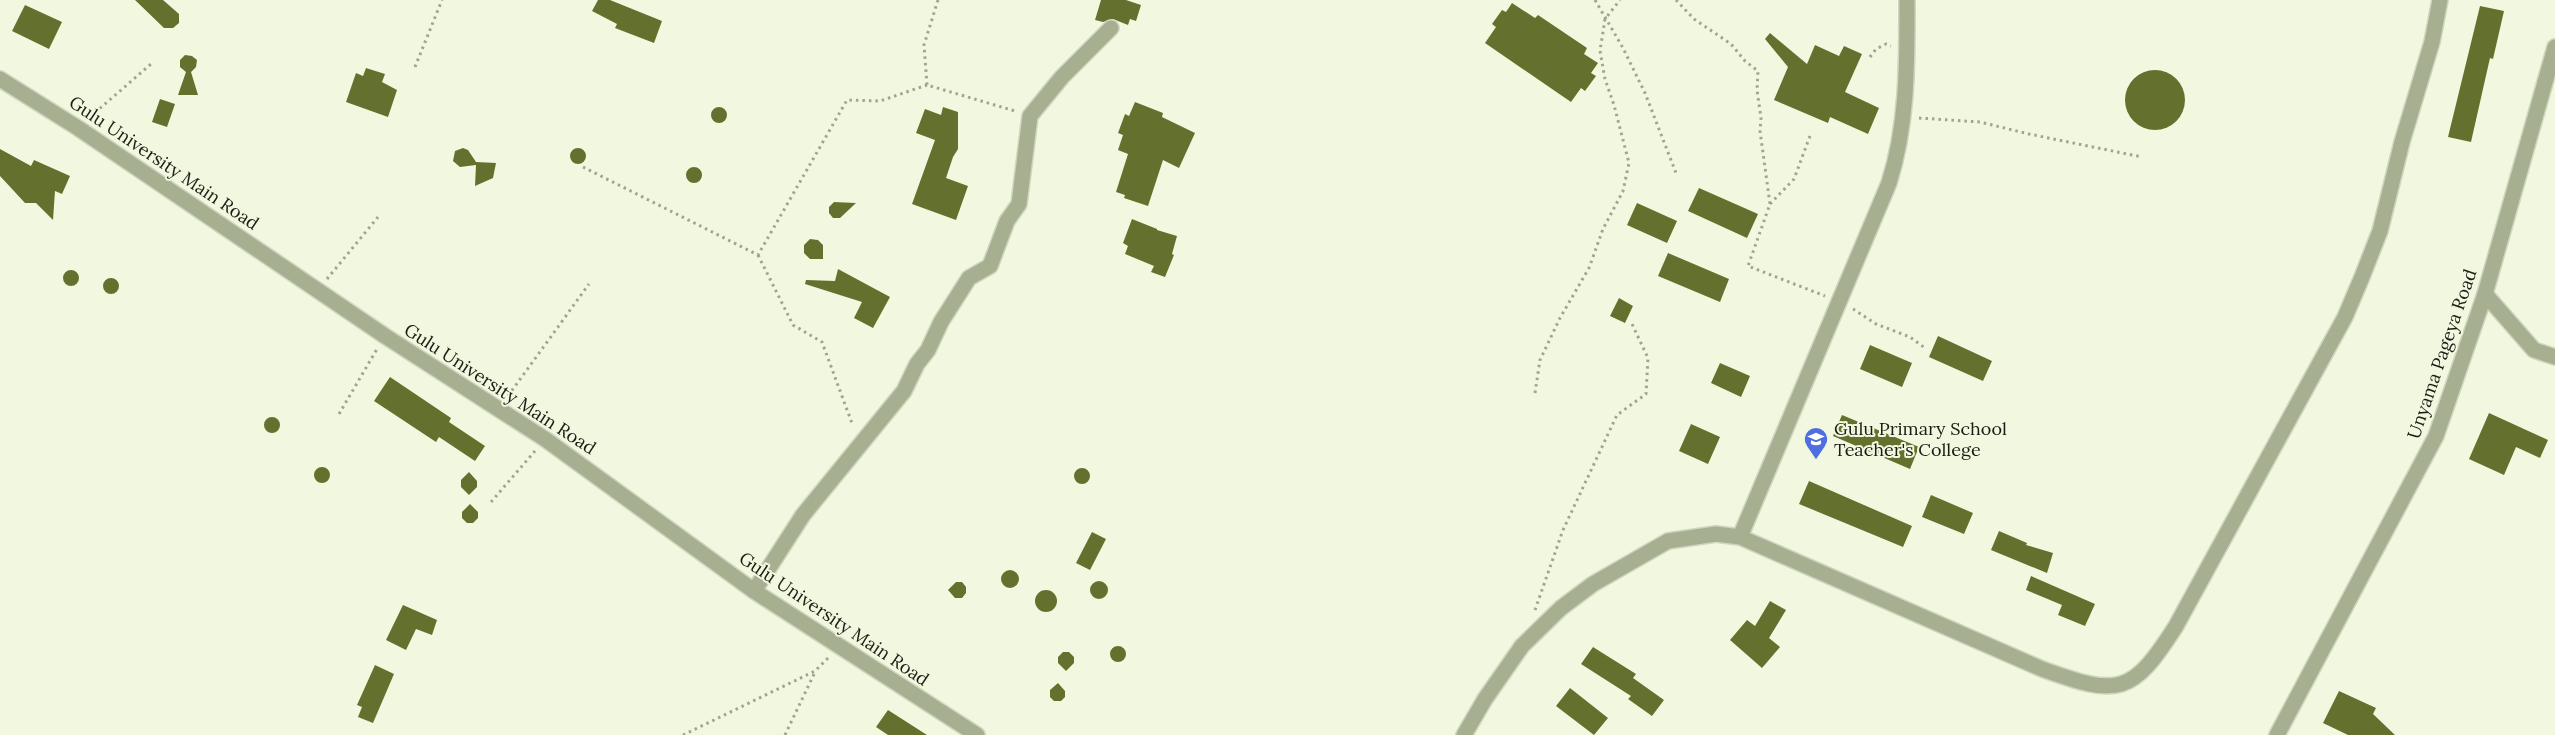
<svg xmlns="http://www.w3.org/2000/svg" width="2555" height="735" font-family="Lora,serif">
<rect width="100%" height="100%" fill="#f2f8df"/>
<path fill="#64712e" d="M135,0H163L179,14V23L173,28H164Z
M598,0H610L662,21L654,43L615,28L617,24L592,11Z
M1101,0H1126L1141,5L1136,21L1130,19L1128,25L1113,19L1103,22L1095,20Z
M1512,3L1535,18L1538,15L1587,48L1584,54L1598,63L1591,73L1596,76L1585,91L1581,88L1571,102L1485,43L1496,27L1492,24L1502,10L1506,12Z
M25,5L62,22L49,49L12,31Z
M2480,6L2504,11L2493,59L2490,58L2471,142L2448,137Z
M1770,33L1807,64L1815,45L1839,56L1844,46L1862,54L1845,92L1879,108L1868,134L1830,117L1828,123L1774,100L1788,67L1765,39Z
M185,55L192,56L197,60L196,67L191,72L198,95H178L186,72L180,67V60Z
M366,68L385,74L382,82L397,90L388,117L346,102L356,73L363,76Z
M2125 100a30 30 0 1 1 60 0a30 30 0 1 1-60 0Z
M160,99L175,104L167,127L152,122Z
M1135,102L1163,113L1162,117L1195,133L1179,168L1163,160L1148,206L1124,198L1125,195L1116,192L1128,154L1118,150L1123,135L1118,133L1125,114L1129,116Z
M711 115a8 8 0 1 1 16 0a8 8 0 1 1-16 0Z
M943,107L958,112V149L953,157L946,178L968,186L956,220L912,204L935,140L916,133L925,109L941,115Z
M570 156a8 8 0 1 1 16 0a8 8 0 1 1-16 0Z
M463,148L468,150L476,162L496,163L493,178L475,186L476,165L460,167L453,161L455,151Z
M0,149L31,166L34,160L70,176L62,194L55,191L53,220L36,203H25L0,176Z
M686 175a8 8 0 1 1 16 0a8 8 0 1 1-16 0Z
M1699,188L1758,214L1747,238L1688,211Z
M834,202L856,203L840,218H833L829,213V207Z
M1637,203L1677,221L1667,243L1627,225Z
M1132,219L1157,229V230L1177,236L1172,254L1174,255L1165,277L1151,272L1154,266L1125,254L1128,246L1123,243Z
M810,239L818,240L823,245V259H810L804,253V245Z
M1668,253L1729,279L1720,302L1658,276Z
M838,269L890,297L873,328L854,318L862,302L805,284L806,280L835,281Z
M63 278a8 8 0 1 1 16 0a8 8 0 1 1-16 0Z
M103 286a8 8 0 1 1 16 0a8 8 0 1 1-16 0Z
M1619,298L1633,306L1625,323L1610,316Z
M1938,336L1992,361L1983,381L1929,357Z
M1870,345L1912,363L1902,387L1860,369Z
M1720,363L1750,376L1741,397L1711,383Z
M390,377L451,418L449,422L485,446L475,461L439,437L436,442L374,401Z
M2489,413L2548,440L2540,458L2516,447L2504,475L2469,459Z
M1842,415L1919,447L1910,469L1833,436Z
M264 425a8 8 0 1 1 16 0a8 8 0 1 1-16 0Z
M1691,424L1720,437L1708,464L1679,451Z
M314 475a8 8 0 1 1 16 0a8 8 0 1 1-16 0Z
M1074 476a8 8 0 1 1 16 0a8 8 0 1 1-16 0Z
M469,472L477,481V487L469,495L461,487V480Z
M1809,481L1912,526L1903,547L1799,504Z
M1931,495L1973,513L1964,534L1922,517Z
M470,504L478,512V518L473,523H467L462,518V512Z
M1999,531L2027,543L2026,545L2053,553L2047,573L1991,550Z
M1092,532L1106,539L1090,570L1076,563Z
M1001 579a9 9 0 1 1 18 0a9 9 0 1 1-18 0Z
M2031,576L2095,604L2085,626L2058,615L2062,605L2026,590Z
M1090 590a9 9 0 1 1 18 0a9 9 0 1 1-18 0Z
M956,582H962L966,587V593L962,598H955L948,590Z
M1035 601a11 11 0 1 1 22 0a11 11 0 1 1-22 0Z
M1770,601L1786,610L1769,638L1780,647L1762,668L1730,640L1747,620L1755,626Z
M403,605L437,620L432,635L416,629L406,650L386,640Z
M1110 654a8 8 0 1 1 16 0a8 8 0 1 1-16 0Z
M1593,647L1636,674L1633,678L1664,700L1652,716L1628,699L1631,696L1581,664Z
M1063,652H1069L1074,657V663L1066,671L1058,663V657Z
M375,665L394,674L373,723L358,717L362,707L357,705Z
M1058,683L1065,691V697L1061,701H1054L1050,697V690Z
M1570,688L1608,718L1594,735L1556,706Z
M2339,691L2376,708L2373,714L2395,735H2348L2323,723Z
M888,710L927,735H888L876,727Z"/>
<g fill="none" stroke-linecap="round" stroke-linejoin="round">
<g stroke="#d0d5bf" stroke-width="18">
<path id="minor" d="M2485,294L2534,350L2555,357
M1740,537L1889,183C1908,123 1907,62 1907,0
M754,591L803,515L904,391L917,364L928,350L941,322L969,278L990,266L1007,221L1019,204L1030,116L1062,77L1111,28
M1464,735L1485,699L1522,646L1561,608L1593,584L1668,541L1716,534L1740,537L2042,669C2119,697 2132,695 2176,626L2345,317L2362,277L2380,231L2402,142L2432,42L2440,0"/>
</g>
<g stroke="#d0d5bf" stroke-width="18">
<path id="tertiary" d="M0,79L78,128L385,336L545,439L754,591L977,735
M2277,735L2436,436L2485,294L2555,47"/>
</g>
<path stroke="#a0a492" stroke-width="3" stroke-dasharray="2.5 4" stroke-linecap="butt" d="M938,0L924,45L927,85L1015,111
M1595,0L1623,48L1645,93L1676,173
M1676,0L1694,19L1731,44L1745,61L1758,71L1757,90L1761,118L1760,131L1770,204L1748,266L1825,296
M1870,57L1876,49L1886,44L1891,46
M415,67L442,0
M90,117L151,64
M1919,118L1980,122L2029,134L2142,157
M583,167L758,255L847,100L880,101L927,85
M1770,204L1794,179L1810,136
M758,255L793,325L822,342L853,426
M327,279L378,217
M1853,309L1876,324L1910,337L1925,348
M1535,393L1540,360L1560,318L1589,268L1603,229L1623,191L1629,163L1614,105L1605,79L1600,51L1605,19L1620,0
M508,396L589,284
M339,414L377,349
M491,502L535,451
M1535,610L1563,530L1617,415L1646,394L1648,358L1632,324
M683,735L815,671L828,658
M785,735L815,672"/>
<use href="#minor" stroke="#a7af91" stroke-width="15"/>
<use href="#tertiary" stroke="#a7af91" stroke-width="15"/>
</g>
<defs>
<g id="university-pin" transform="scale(1.25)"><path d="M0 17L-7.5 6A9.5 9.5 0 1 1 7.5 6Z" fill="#4f6ee2" stroke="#f2f8df"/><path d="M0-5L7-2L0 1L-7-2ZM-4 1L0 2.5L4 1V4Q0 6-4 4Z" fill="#fff"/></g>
</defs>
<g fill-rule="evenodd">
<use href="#university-pin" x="1816" y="439"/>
</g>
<g text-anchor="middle" stroke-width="4" stroke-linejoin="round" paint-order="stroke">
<g font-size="18" fill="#1b1d15" stroke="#f2f8df">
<text transform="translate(164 163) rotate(34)" y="6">Gulu University Main Road</text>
<text transform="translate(2442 354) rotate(-71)" y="6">Unyama Pageya Road</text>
<text transform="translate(500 389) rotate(33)" y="6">Gulu University Main Road</text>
<text transform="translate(834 619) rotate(34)" y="6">Gulu University Main Road</text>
</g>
<g font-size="18" fill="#1b1d15" stroke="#f2f8df" text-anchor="start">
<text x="1834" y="435">Gulu Primary School<tspan x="1834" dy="21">Teacher's College</tspan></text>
</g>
</g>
</svg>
